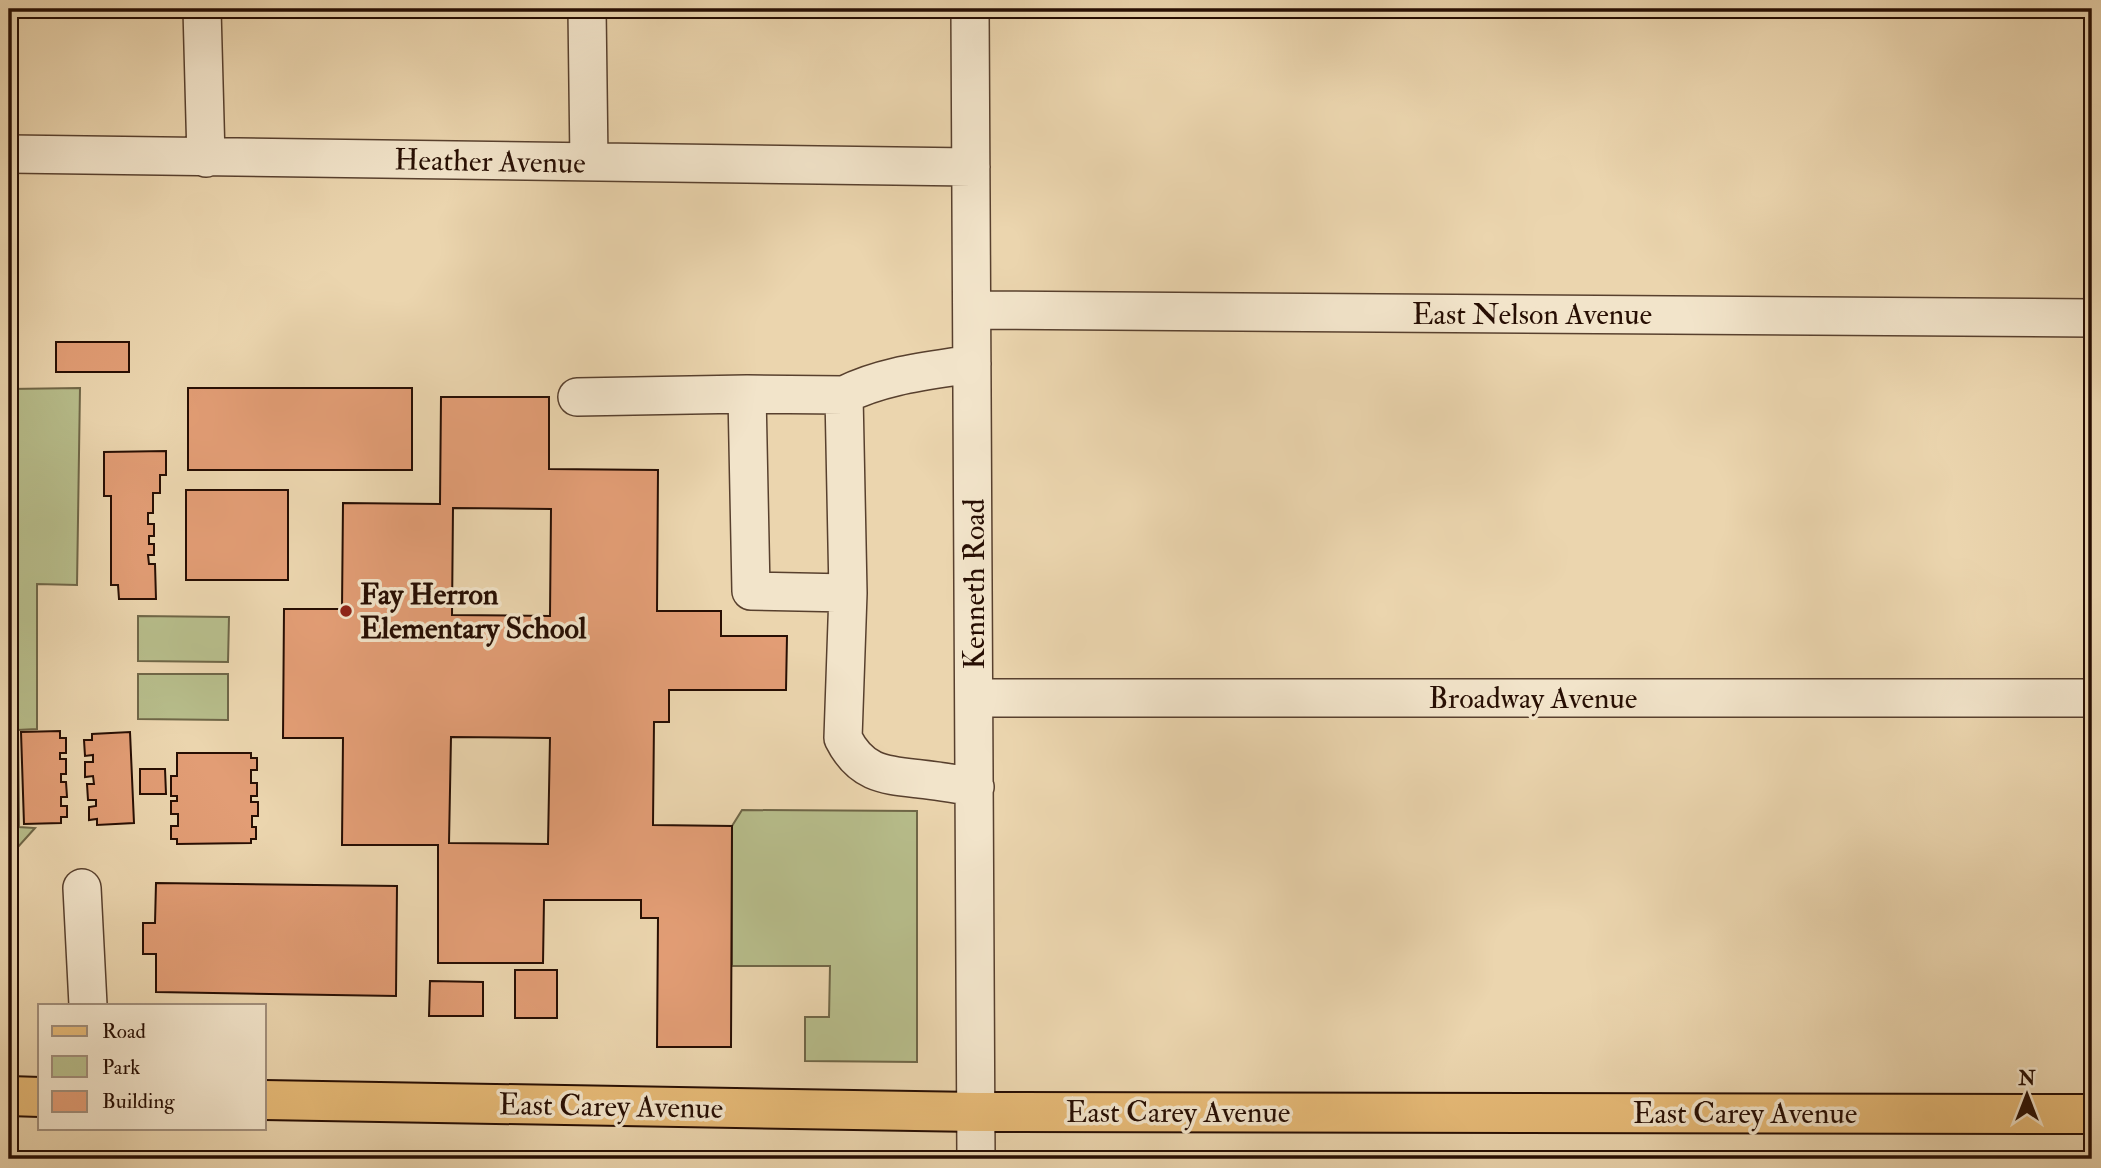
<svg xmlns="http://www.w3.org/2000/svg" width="2101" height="1168" font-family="'IM FELL Double Pica',serif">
<rect width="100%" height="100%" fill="#ebd5ae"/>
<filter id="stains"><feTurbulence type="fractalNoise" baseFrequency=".00286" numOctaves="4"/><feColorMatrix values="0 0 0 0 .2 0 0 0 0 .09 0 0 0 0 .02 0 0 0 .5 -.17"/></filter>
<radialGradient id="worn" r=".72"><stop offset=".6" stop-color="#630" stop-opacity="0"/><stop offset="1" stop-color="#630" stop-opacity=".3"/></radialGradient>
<path fill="#b7bd8b" stroke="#6f6647" stroke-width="2" d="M80,388L77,585L37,584V729L18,730L19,827L35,828L9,857V389Z
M138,616L229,617L228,662L138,661Z
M138,674H228V720L138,719Z
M742,810L917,811V1062L805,1061V1017H829L830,966H732V826Z"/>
<path fill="#e29d75" stroke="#270e03" stroke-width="2" fill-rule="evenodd" d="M56,342H129V372H56Z
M188,388H412V470H188Z
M441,397H549V469L658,470L657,611H721V636H787L786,690H669V722H654L653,825L732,826L731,1047H657L658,918H641V900H544L543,963H438V845H342L343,738H283L284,609H342L343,503L440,504ZM453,508L551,509L550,616L452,615ZM451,737L550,738L548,844L449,843Z
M166,451V475H160V493H153V513H148V524H154V536H149V544H154V555H148L149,564H155L156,599H119L118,585H111V496H104V452Z
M186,490H288V580H186Z
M60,731V738H66V753H60V759H66V774H61V782H66L67,797H61V806H67V817H61V823L24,824L21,732Z
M130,732L134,823L97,825V819L89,820V807L96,806V800H88L87,784H94L93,776L85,777V762H93V755L85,756L84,740H92V734Z
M177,753H251V758H257V770H251V783H257V796H251V802H258V816H252V827H256V839H251V843L177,844V839H171V826H178V814H171V801H177V796H171V776H177Z
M140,769H165L166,794H140Z
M156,883L397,886L396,996L156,992V954H143V923H155Z
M515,970H557V1018H515Z
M430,981L483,982V1016H429Z"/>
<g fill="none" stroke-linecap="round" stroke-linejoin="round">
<g stroke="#58402e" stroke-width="40">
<path id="minor" d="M202,9L206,158
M587,9L589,162
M970,9L976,1159
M9,154L971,167
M972,310L2092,318
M972,364C928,371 884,375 844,395L848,593L843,738C861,774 884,775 920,779C939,781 957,784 975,787
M844,395L747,394L751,591L848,593
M577,397L747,394
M974,698H2092
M82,888L88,1005"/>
</g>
<g stroke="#270e03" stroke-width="42">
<path id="major" d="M9,1096L40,1097
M264,1100L976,1112L2092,1114"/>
</g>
<use href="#minor" stroke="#f2e4ca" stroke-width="37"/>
<use href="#major" stroke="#e6ba77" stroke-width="38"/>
</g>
<circle fill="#8f2418" stroke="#f2e4ca" stroke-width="2.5" cx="346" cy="611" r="7"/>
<g text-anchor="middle" stroke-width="7" stroke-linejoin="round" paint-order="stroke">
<g font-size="30" fill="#270e03" stroke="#f2e4ca">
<text transform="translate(490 161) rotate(1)" y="10">Heather Avenue</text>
<text x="1532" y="324">East Nelson Avenue</text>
<text transform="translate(974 584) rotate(-90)" y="10">Kenneth Road</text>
<text x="1533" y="708">Broadway Avenue</text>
<text transform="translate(611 1106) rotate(1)" y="10">East Carey Avenue</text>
<text x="1178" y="1122">East Carey Avenue</text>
<text x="1745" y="1123">East Carey Avenue</text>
</g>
<g font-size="30" font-weight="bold" fill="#270e03" stroke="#f2e4ca" text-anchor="start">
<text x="360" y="604">Fay Herron<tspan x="360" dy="34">Elementary School</tspan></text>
</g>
</g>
<rect width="2101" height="1168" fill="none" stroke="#ebd5ae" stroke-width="35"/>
<rect x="10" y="10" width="2080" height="1147" fill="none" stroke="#270e03" stroke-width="3.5"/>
<rect x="18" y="18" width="2066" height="1133" fill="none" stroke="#270e03" stroke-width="2"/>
<rect x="38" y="1004" width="228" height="126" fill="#f2e4ca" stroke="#a18e7a" stroke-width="2"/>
<rect x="52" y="1026" width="35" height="10" fill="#e6ba77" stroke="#a18e7a" stroke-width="2"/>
<text x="102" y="1038" font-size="21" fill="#270e03">Road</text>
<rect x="52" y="1056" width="35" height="21" fill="#b7bd8b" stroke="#a18e7a" stroke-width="2"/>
<text x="102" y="1074" font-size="21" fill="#270e03">Park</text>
<rect x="52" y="1091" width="35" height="21" fill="#e29d75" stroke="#a18e7a" stroke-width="2"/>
<text x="102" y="1108" font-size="21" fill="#270e03">Building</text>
<g transform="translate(2027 1095)" stroke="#f2e4ca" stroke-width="5" paint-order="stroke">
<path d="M0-5L12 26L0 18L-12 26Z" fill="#270e03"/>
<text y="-10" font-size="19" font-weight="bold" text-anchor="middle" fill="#270e03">N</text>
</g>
<rect width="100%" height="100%" filter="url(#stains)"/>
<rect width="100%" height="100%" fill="url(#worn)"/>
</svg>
